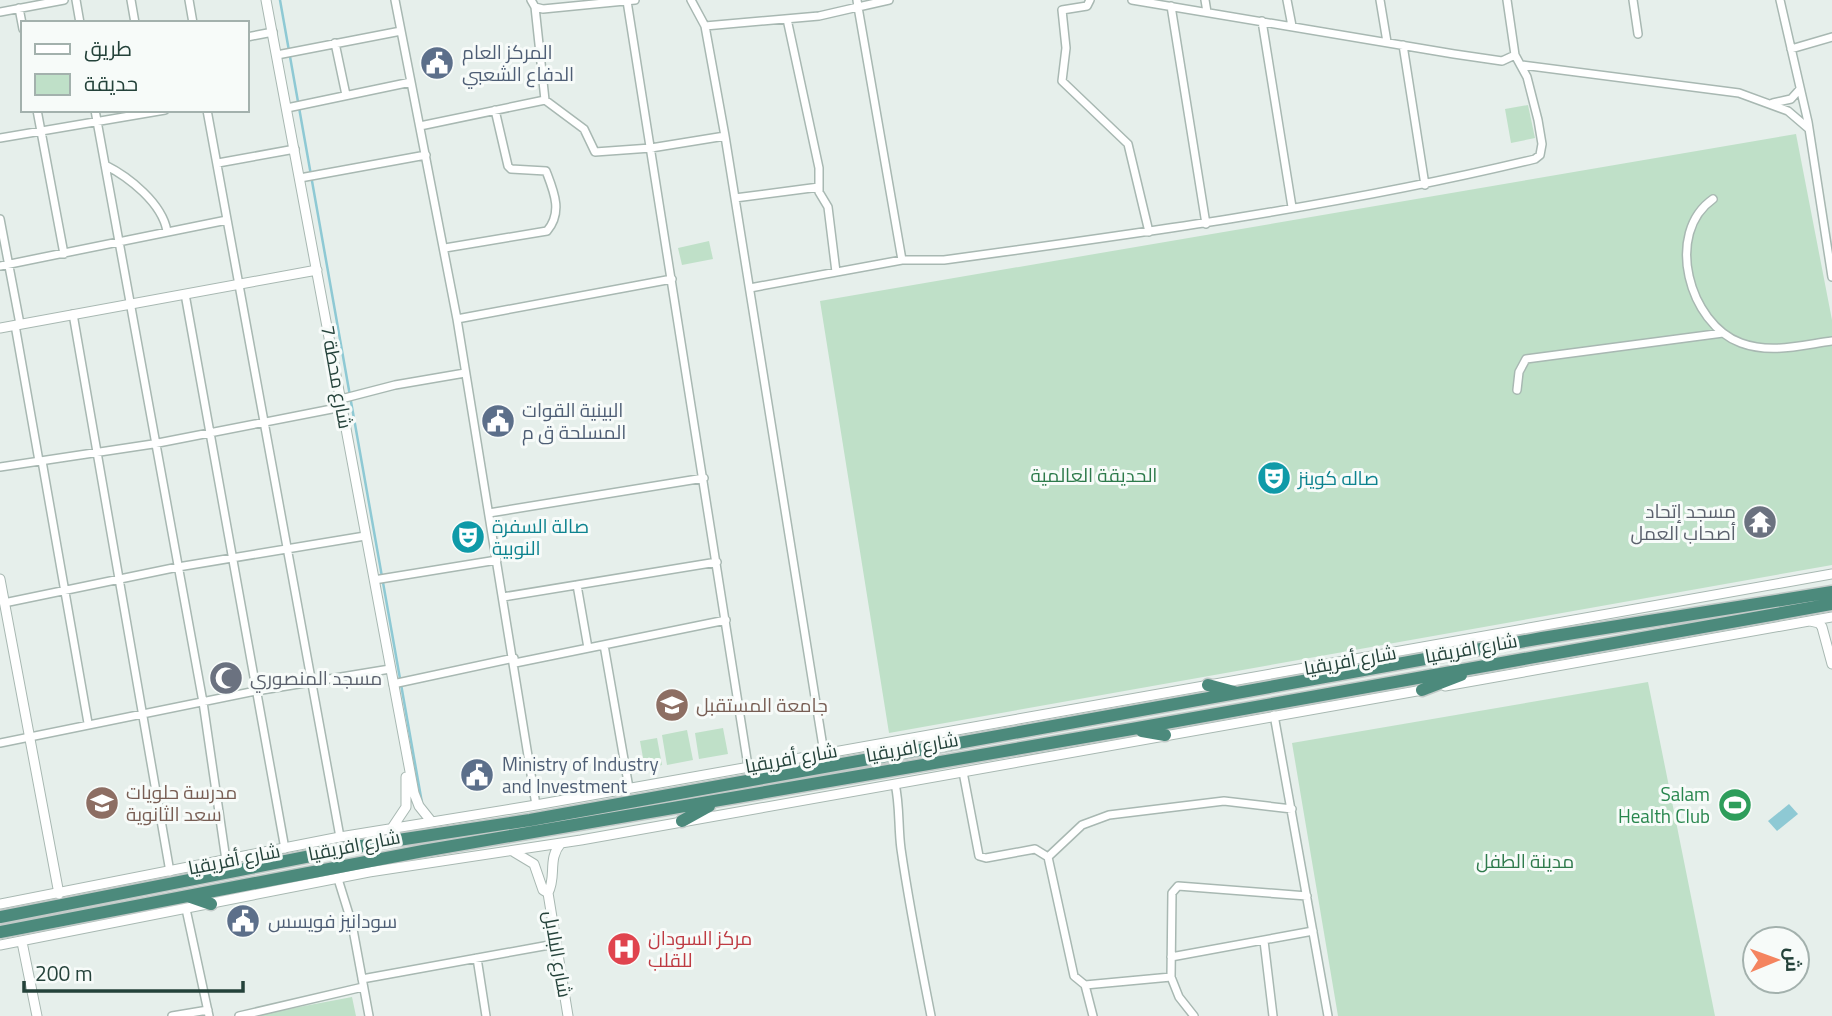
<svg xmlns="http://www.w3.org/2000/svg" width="1832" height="1016" font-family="'Titillium Web',Cairo,sans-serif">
<rect width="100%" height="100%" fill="#e6efeb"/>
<path fill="#bfe0c8" d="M1528,105L1535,138L1511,143L1505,109Z
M1796,134L1832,320V565L889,733L820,301Z
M709,241L713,259L682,265L678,248Z
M1648,682L1715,1016H1338L1292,743Z
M723,728L728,754L699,759L695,733Z
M687,730L693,760L667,765L662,735Z
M657,738L662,765L645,769L640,741Z
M352,997L356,1016H251Z"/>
<path fill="#8ec9d4" d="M1789,804L1798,814L1777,831L1768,821Z"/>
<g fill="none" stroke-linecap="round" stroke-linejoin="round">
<path stroke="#8ec9d4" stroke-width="2.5" d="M280,0L422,803"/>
<g stroke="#a8b8b2" stroke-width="10">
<path id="minor" d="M76,0L80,23
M131,0L135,23
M189,0L193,23
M395,0L411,82
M531,0L535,7L543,9L635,0
M691,0L705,26L725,136L824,753
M857,0L858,7L889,0
M1090,0L1087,6L1062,10L1066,48L1062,81L1128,144L1149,232
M1132,0L1454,54L1502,61L1515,55
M1205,0L1207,12
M1287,0L1292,26
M1380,0L1387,42
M1633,0L1638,34
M1780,0L1808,122L1832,277
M627,1L748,766
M1171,6L1206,224
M535,7L545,100L584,129L595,152L651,148L725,136
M19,8L23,29
M0,12L64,0
M787,19L819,168V192L828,207L836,272
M1262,21L1292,207
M705,26L819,16L858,7L902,260
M247,37L273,32
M335,43L346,95
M1403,45L1425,185
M1791,49L1832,37
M277,55L401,31
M1522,65L1739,93L1788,111L1809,129
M1773,103L1791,99L1800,89
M287,108L411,82L457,319L536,805
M37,110L64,254
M95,110L203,702L226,860
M207,110L340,837
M420,126L545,100
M0,138L165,110
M218,163L295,149
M105,165C129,177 162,203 167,231
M300,178L426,155
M735,198L819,187
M1713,199C1664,233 1689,324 1741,343C1771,354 1802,345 1832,341
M0,219L20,324
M445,248L547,231C563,212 554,192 546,171L511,169L508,166L495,110
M0,266L227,220
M750,288L902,260H944C1143,233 1340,206 1535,159L1540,155L1542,144L1538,120L1527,77L1515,55L1507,0
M185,294L285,849
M73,314L170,872
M457,319L672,279
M15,325L39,461
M1517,390L1519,372L1526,359L1723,333
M341,399L395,385L465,373
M42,461L88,723
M0,467L153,444L342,407
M489,513L704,478
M374,580L497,560
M577,585L588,648
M503,597L717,562
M4,603L178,567L365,536
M604,645L629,788
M515,663L726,620
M393,684L514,658
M1274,715L1328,1016
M0,743L256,691L390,669
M963,772L979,856L986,858L1035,849L1048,857L1074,976L1085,985L1171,977L1179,997L1194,1016
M895,784C900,805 898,827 901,849C909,905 920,960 931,1016
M1048,857L1082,825L1109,815L1224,801L1292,809
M338,879L352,924L369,1016
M186,909L209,1016
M1264,941L1273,1016
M1171,957L1313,931
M477,958L486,1016
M1171,977L1172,893L1178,886L1307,896
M362,979L555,944
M1085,985L1093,1016
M172,1016L208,1010
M239,1016L363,987"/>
</g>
<g stroke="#a8b8b2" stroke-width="11">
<path id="tertiary" d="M266,0L414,793L419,806L431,821
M0,328L317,270
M0,579L59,894
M1810,621L1819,623L1822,627L1832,664
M1445,686L1832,617
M392,828L406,807V777
M561,843C547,859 557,876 548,893L568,1016
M514,852L534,864L543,890L548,893
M0,904L340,837L536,805L1832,574
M22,942L37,1016
M0,945L369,872L581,840L1428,689"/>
</g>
<g stroke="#c2cac8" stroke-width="15">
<path id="trunk" d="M1208,685L1234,692
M1422,690L1461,675
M1142,731L1165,735
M682,821L709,806
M188,896L211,904
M0,917L372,844L530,820L1542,638L1832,592
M0,932L423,851L1132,729L1832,604"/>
</g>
<use href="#minor" stroke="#fff" stroke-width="7"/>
<use href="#tertiary" stroke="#fff" stroke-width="9"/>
<use href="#trunk" stroke="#4c8a7c" stroke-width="12"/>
</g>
<defs>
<g id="civic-disc" transform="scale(1.75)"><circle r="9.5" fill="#5c6f8a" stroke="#f7fbf9"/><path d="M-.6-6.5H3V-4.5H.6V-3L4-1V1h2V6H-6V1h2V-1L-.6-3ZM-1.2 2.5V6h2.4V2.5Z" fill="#fff"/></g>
<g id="theatre-disc" transform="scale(1.75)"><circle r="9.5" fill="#0f9aa8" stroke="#f7fbf9"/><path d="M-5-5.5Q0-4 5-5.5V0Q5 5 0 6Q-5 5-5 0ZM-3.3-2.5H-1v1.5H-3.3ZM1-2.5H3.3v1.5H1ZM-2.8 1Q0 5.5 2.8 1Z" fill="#fff"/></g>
<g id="temple-disc" transform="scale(1.75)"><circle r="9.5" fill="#6b7280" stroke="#f7fbf9"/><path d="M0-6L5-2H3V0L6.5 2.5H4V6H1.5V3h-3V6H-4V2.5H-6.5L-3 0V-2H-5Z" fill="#fff"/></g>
<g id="mosque-disc" transform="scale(1.75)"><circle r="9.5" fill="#6b7280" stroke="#f7fbf9"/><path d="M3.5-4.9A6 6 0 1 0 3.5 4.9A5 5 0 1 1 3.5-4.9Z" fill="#fff"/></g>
<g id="university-disc" transform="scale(1.75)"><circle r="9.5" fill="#8d6e63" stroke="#f7fbf9"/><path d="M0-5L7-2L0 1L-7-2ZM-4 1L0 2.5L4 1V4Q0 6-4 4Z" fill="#fff"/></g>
<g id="school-disc" transform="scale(1.75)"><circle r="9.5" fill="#8d6e63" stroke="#f7fbf9"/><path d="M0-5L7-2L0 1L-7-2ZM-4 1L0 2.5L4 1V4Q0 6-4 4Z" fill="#fff"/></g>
<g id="stadium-disc" transform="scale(1.75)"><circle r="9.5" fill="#2e9e5b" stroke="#f7fbf9"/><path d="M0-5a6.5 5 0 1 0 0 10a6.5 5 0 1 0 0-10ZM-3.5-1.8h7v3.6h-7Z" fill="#fff"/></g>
<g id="hospital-disc" transform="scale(1.75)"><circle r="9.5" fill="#e0444e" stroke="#f7fbf9"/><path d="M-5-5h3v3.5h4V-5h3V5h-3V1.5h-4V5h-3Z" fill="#fff"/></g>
</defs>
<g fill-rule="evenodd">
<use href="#civic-disc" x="437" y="63"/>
<use href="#civic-disc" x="498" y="421"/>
<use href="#theatre-disc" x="1274" y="478"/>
<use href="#temple-disc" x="1760" y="522"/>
<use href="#theatre-disc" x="468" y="537"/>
<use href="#mosque-disc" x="226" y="678"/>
<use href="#university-disc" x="672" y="705"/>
<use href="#civic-disc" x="477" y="775"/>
<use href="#school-disc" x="102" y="803"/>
<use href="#stadium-disc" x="1735" y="805"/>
<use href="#civic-disc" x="243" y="921"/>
<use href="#hospital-disc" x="624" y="949"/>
</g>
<g text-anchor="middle" stroke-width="6" stroke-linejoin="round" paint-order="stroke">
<g font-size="19" fill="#4e5e75" stroke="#f7fbf9" text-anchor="start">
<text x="462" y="59">المركز العام<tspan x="462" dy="22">الدفاع الشعبي</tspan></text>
<text x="522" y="417">البينية القوات<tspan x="522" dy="22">المسلحة ق م</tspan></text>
<text x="502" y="771">Ministry of Industry<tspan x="502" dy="22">and Investment</tspan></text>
<text x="268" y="928">سودانيز فويسس</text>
</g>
<g font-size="19" fill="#24423a" stroke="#f7fbf9">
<text transform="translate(337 377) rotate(80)" y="7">شارع محطة 7</text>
<text transform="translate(1471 648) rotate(-10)" y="7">شارع افريقيا</text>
<text transform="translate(1350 660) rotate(-10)" y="7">شارع أفريقيا</text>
<text transform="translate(912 747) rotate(-10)" y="7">شارع افريقيا</text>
<text transform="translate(791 758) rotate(-10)" y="7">شارع أفريقيا</text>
<text transform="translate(354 845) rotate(-11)" y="7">شارع افريقيا</text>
<text transform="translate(234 859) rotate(-11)" y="7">شارع أفريقيا</text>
<text transform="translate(558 954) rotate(80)" y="7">شارع البلابل</text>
</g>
<g font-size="19" fill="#2d7a4b" stroke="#f7fbf9">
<text x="1094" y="482">الحديقة العالمية</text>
<text x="1525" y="868">مدينة الطفل</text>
</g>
<g font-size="19" fill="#0d838f" stroke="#f7fbf9" text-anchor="start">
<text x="1298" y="485">صاله كوينز</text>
<text x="492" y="533">صالة السفرة<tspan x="492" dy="22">النوبية</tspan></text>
</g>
<g font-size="19" fill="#5b616d" stroke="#f7fbf9" text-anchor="end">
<text x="1736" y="518">مسجد إتحاد<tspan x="1736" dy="22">أصحاب العمل</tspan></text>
<text x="250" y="685" text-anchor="start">مسجد المنصوري</text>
</g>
<g font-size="19" fill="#785e54" stroke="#f7fbf9" text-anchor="start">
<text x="696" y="712">جامعة المستقبل</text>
<text x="126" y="799">مدرسة حلويات<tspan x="126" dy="22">سعد الثانوية</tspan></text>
</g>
<g font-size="19" fill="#27864d" stroke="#f7fbf9" text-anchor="end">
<text x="1710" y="801">Salam<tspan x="1710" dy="22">Health Club</tspan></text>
</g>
<g font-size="19" fill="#be3a42" stroke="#f7fbf9" text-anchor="start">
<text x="648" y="945">مركز السودان<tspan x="648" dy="22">للقلب</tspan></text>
</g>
</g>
<rect x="21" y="21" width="228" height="91" fill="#f7fbf9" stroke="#a3b1ad" stroke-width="2"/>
<rect x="35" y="44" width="35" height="10" fill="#ffffff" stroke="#a3b1ad" stroke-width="2"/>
<text x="84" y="56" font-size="21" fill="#24423a">طريق</text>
<rect x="35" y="74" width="35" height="21" fill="#bfe0c8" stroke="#a3b1ad" stroke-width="2"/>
<text x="84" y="91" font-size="21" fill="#24423a">حديقة</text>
<g transform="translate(1776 960) rotate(89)"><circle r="33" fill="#f7fbf9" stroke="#a3b1ad" stroke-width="2"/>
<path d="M0-5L12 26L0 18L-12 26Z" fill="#f4845f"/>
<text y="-10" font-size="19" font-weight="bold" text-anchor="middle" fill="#24423a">ش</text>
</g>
<path d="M24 981v10h219v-10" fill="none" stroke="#24423a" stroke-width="3.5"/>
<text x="35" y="981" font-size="21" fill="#24423a" stroke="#f7fbf9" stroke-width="5" paint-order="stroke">200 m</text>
</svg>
